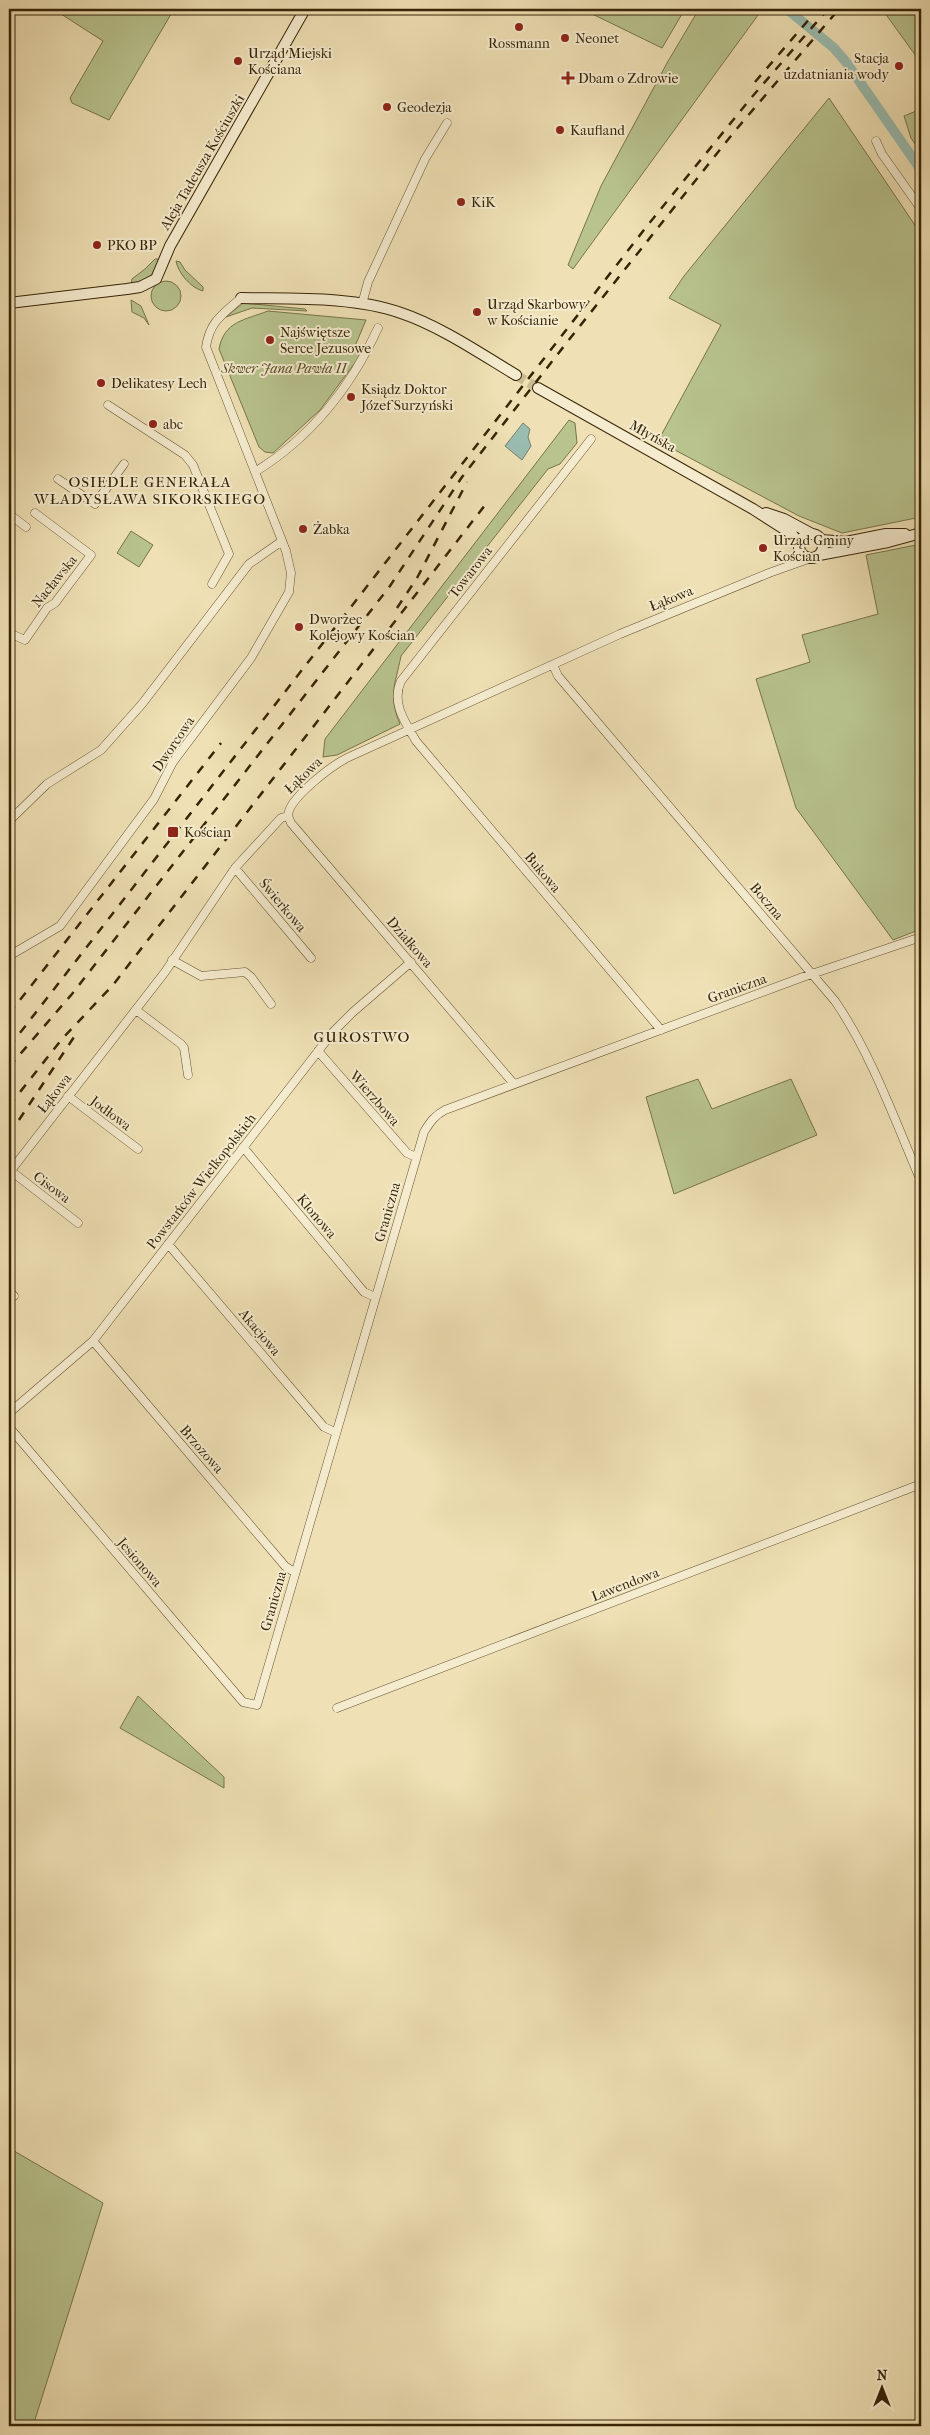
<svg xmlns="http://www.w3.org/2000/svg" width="930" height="2435" font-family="'IM FELL French Canon',serif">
<rect width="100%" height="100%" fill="#efe1b5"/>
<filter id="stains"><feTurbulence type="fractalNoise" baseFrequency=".004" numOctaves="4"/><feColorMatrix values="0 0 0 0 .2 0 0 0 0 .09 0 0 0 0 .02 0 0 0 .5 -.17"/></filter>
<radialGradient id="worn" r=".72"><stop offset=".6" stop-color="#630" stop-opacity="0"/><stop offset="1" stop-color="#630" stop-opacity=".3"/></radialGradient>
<path fill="#b8c38e" stroke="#78744a" d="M64,9H174L109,120L72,103L70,98L103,41L61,14Z
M582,9H685L662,48Z
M699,9H760L761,11L573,269L568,265L601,186L667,63Z
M882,9H921V63Z
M829,98L921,234V517L842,533L799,516L658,441L721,325L669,298L684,276Z
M921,109V153L911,138L904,116Z
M155,259H161C157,273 146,281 131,286L132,279L145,269Z
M176,261L180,262L185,270L203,287V291C191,288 178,273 176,261Z
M151 296a15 15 0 1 1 30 0a15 15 0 1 1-30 0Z
M131,300L141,306L149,325L144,318L132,312Z
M243,303L305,309L307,311L252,308L226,317Z
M268,311L366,320L353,351L360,356L320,410L273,453L265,452L259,447L219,349C224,321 245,320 268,311Z
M569,420L575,423L577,443L560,464L548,469L401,656C395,686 388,695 400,724L337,755L323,757L325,739Z
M131,531L153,545L139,567L117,553Z
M921,544V929L893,940L796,808L756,679L810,662L802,635L878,614L866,555Z
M698,1079L712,1109L791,1079L817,1135L674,1194L646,1097Z
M138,1696L224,1777V1788L120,1728Z
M9,2148L103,2203L33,2426H9Z"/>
<path fill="#9abdb1" stroke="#72806d" d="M523,423L530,429L528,437L531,446L522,460L505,446Z"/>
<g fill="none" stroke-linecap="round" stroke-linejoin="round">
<path stroke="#9abdb1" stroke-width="10" d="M787,9L834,48L846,62L921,170"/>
<path stroke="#cabb92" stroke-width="10" stroke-dasharray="10 5" stroke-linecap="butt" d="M516,375L538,388"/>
<g stroke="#655332" stroke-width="9">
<path id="street" d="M876,141L882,154L921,209
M362,304L368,282L425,159L447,123
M108,405L185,455L193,465L229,554L212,584
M591,439L401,681C391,703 405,722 416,741L661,1030
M255,472C310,438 351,387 378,328
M58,479L95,504L124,464
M9,514L26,527
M789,565L799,548
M9,633L25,640L47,608L55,603L91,555L35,513
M553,665L558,676L835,1001C872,1055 895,1121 921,1181
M288,816C288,798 334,764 349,757L620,634L769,573L811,558
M288,816L291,823L514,1084
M9,821L47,784L101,750L142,704L249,564L282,541
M235,868L311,958
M9,956L60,926L154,799L173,762L251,658L289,592L291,573L286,551L206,347C210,321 222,315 241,298
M172,960L201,976L245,972L251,977L271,1004
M136,1010L181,1044L184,1048L188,1075
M318,1051L407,1153L416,1157
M68,1096L138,1149
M243,1147L364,1292L375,1297
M11,1171L78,1223
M9,1173L165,972L235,868L281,818L288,816
M168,1244L324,1427L335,1432
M9,1291L14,1296
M93,1341L285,1566L294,1572
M9,1413L93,1341L333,1032L353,1012L411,962
M9,1427L243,1702L257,1705L424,1132C430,1122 435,1115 445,1110L803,977L921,937
M337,1708L921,1484"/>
</g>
<g stroke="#372406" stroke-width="12">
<path id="secondary" d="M241,298C291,299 354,296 401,313C440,326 481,354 516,375
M9,303L127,289L140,287L156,279L170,246L305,9
M538,388L753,509L792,534L799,544
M766,513L784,519L812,534
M799 546a12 12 0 1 1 24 0a12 12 0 1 1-24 0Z
M822,540L846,542L886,534H905
M819,555L888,542L921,533"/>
</g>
<use href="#street" stroke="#f5eccf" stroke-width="8"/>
<use href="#secondary" stroke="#f5eccf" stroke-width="10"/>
<path stroke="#372406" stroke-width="2.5" stroke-dasharray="9 9" stroke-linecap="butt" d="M755,82L818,9
M397,608L417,578L467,482
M9,938L16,928
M9,1014L221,743
M9,1047L647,226L751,98L828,9
M9,1067L72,994L390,586L462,477L568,341L734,132L839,9
M9,1106L62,1039L113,985L489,500
M9,1135L78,1031"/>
</g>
<g fill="#8f2418" stroke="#f5eccf" stroke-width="2">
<circle cx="519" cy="27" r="5"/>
<circle cx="565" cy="38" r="5"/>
<circle cx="238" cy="61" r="5"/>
<circle cx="899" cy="66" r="5"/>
<path d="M565.5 70.5h5v5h5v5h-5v5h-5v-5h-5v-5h5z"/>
<circle cx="387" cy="107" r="5"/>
<circle cx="560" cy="130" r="5"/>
<circle cx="461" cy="202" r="5"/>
<circle cx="97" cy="245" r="5"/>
<circle cx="477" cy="312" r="5"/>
<circle cx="270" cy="340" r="5"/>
<circle cx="101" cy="383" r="5"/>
<circle cx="351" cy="397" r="5"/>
<circle cx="153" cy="424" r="5"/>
<circle cx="303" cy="529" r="5"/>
<circle cx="763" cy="548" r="5"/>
<circle cx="299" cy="627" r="5"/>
<rect x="167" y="826" width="12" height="12" rx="2.5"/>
</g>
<g text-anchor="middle" stroke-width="4" stroke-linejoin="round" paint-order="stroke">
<g font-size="14" fill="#372406" stroke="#f5eccf" text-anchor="start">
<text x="575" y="43">Neonet</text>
<text x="519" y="48" text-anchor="middle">Rossmann</text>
<text x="248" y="58">Urząd Miejski<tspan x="248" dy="16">Kościana</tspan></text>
<text x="889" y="63" text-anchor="end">Stacja<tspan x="889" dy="16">uzdatniania wody</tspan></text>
<text x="578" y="83">Dbam o Zdrowie</text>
<text x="397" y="112">Geodezja</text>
<text x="570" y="135">Kaufland</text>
<text x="471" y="207">KiK</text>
<text x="107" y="250">PKO BP</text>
<text x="487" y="309">Urząd Skarbowy<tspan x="487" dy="16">w Kościanie</tspan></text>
<text x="280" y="337">Najświętsze<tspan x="280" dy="16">Serce Jezusowe</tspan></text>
<text x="111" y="388">Delikatesy Lech</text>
<text x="361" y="394">Ksiądz Doktor<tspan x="361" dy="16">Józef Surzyński</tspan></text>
<text x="163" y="429">abc</text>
<text x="313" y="534">Żabka</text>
<text x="773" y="545">Urząd Gminy<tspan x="773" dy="16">Kościan</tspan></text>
<text x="309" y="624">Dworzec<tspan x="309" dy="16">Kolejowy Kościan</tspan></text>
<text x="184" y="837">Kościan</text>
</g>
<g font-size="14" fill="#372406" stroke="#f5eccf">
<text transform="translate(202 162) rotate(-60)" y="5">Aleja Tadeusza Kościuszki</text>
<text transform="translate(653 436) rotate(29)" y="5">Młyńska</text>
<text transform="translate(470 572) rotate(-52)" y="5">Towarowa</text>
<text transform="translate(54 581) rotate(-51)" y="5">Nacławska</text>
<text transform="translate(671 598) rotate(-22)" y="5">Łąkowa</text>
<text transform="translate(173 744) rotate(-56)" y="5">Dworcowa</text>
<text transform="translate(303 775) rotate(-44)" y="5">Łąkowa</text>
<text transform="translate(543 872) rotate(50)" y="5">Bukowa</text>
<text transform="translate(767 901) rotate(50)" y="5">Boczna</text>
<text transform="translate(283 905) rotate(50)" y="5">Świerkowa</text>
<text transform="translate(410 942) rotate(49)" y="5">Działkowa</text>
<text transform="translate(737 988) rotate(-20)" y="5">Graniczna</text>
<text transform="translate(54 1093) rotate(-52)" y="5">Łąkowa</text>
<text transform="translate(375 1098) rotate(49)" y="5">Wierzbowa</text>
<text transform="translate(111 1113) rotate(37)" y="5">Jodłowa</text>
<text transform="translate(201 1181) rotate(-52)" y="5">Powstańców Wielkopolskich</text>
<text transform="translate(52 1187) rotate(37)" y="5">Cisowa</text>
<text transform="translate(387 1212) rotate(-74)" y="5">Graniczna</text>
<text transform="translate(317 1216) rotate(50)" y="5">Klonowa</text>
<text transform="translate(260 1332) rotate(50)" y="5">Akacjowa</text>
<text transform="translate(202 1449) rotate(49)" y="5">Brzozowa</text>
<text transform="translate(140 1562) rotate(49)" y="5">Jesionowa</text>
<text transform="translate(625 1584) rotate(-21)" y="5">Lawendowa</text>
<text transform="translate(273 1601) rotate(-74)" y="5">Graniczna</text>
</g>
<g font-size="14" font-style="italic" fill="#574c28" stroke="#f5eccf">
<text x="284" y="373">Skwer Jana Pawła II</text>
</g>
<g font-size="15" letter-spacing="1" fill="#372406" stroke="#f5eccf">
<text x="150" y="487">OSIEDLE GENERAŁA<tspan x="150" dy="17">WŁADYSŁAWA SIKORSKIEGO</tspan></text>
<text x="362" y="1042">GUROSTWO</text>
</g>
</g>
<rect width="930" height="2435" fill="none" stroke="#efe1b5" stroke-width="30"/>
<rect x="10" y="10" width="910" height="2415" fill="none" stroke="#372406" stroke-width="2.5"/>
<rect x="15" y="15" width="900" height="2405" fill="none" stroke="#372406"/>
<g transform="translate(882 2388)" stroke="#f5eccf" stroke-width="4" paint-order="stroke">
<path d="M0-4L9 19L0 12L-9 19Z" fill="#372406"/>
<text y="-8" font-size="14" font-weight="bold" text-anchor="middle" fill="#372406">N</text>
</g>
<rect width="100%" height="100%" filter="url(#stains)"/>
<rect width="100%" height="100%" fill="url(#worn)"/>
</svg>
